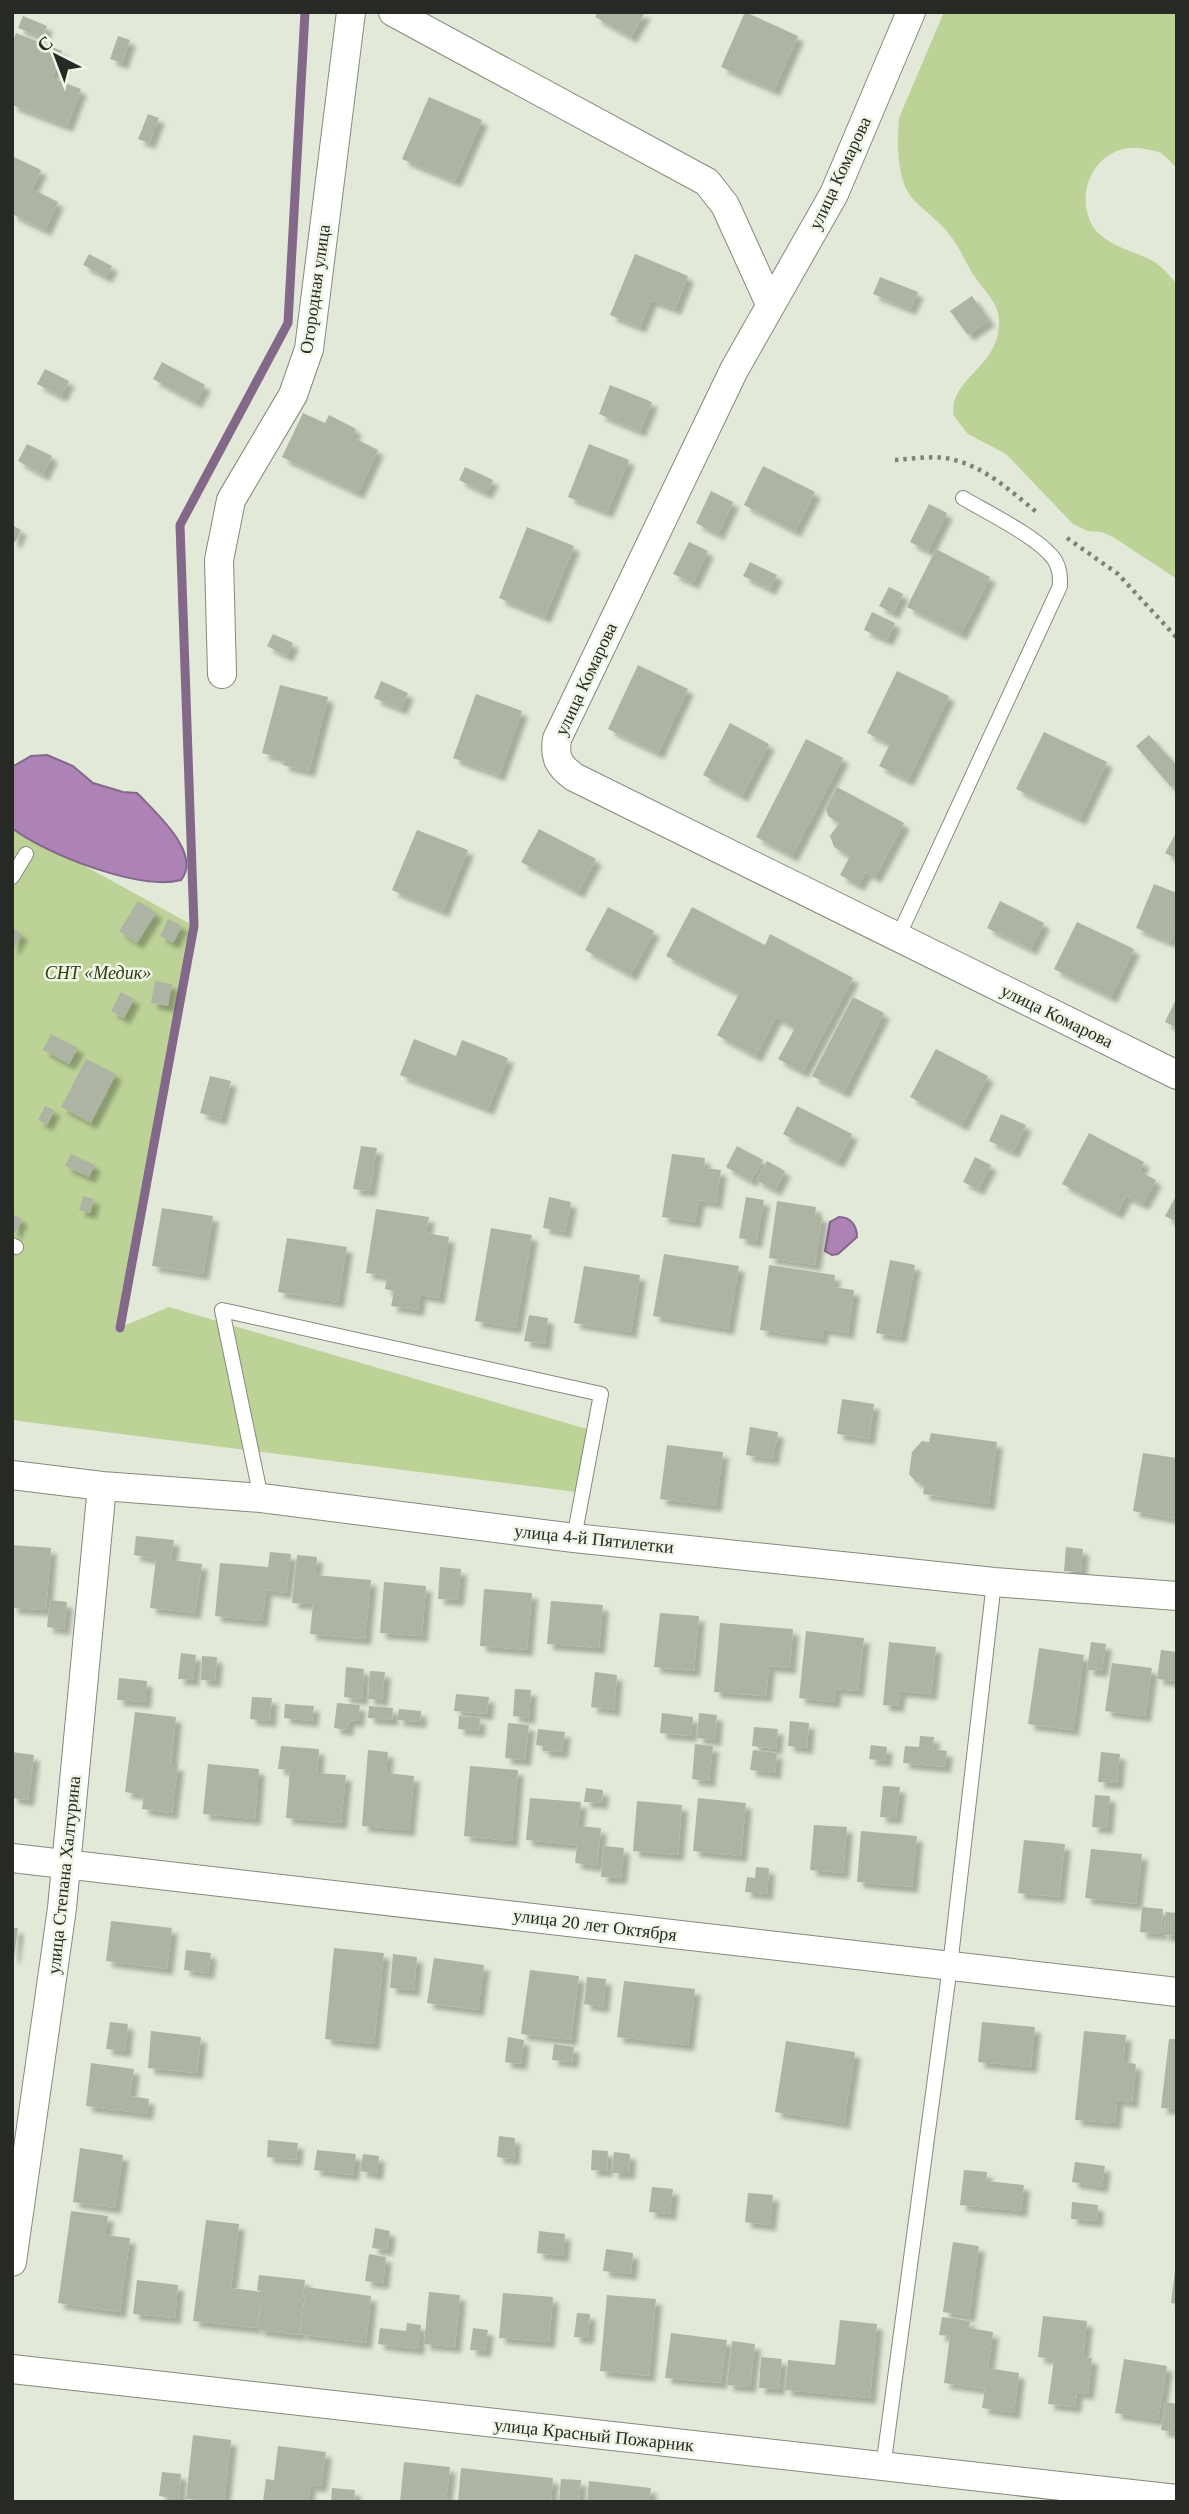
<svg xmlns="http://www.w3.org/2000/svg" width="1189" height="2514" font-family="'Times New Roman',serif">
<defs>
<filter id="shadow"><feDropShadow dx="6" dy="6" stdDeviation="2" flood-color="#0004"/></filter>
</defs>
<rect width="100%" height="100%" fill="#e2e9d8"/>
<path fill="#bcd297" d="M944,12H1177V168C1172,164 1167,157 1161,153C1157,151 1150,150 1145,149C1103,140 1074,184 1090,221C1100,244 1129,249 1149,259C1160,264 1168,274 1177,284V579L1113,537L1101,532L1088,531L1073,524L1006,454L968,434L953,415C954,410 953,403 955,399C966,371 1000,360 999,321C999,304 986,293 977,280C967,267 962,251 952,238C942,223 926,213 914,200C896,181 897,143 899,118Z
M12,826L194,926L121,1327L169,1307L587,1429L576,1492L12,1420Z"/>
<path fill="#ac83b4" stroke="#846889" stroke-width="2" d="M47,755L73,766L93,783L123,792L137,793L141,797C157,814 202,854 181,880C140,891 45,854 12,828V767L31,756Z
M839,1217C851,1217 857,1226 857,1237L838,1254L832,1255L825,1251L830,1222Z"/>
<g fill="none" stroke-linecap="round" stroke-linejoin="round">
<path stroke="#846889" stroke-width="9" d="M120,1328L194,926L180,525L288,323L305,12"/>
</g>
<path fill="#aeb4a4" filter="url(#shadow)" d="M598,12H645L631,37L595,17Z
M745,12L798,36L774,90L721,67Z
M23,16L47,26L42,37L18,28Z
M16,33L62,51L52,78L81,89L67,126L12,105V43Z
M118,36L130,40L122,63L110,59Z
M429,97L482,120L455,181L402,159Z
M148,114L159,118L149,143L138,139Z
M12,156L41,170L32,189L58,202L45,230L12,214Z
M89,254L112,266L106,277L83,265Z
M635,254L688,276L675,309L651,300L640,327L610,315Z
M880,277L918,292L910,309L873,294Z
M972,296L989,320L968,335L950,311Z
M162,362L205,385L196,402L153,379Z
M45,369L69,381L61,396L37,384Z
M610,385L652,402L640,431L599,414Z
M303,413L325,423L329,415L356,429L352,437L378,450L358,493L282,457Z
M27,444L52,456L43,475L18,461Z
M589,444L629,460L607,512L568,497Z
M763,466L815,492L795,531L744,505Z
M465,467L493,480L486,493L459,480Z
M711,491L733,502L718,534L696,523Z
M929,504L947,513L928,551L910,542Z
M12,525L21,530L15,542L12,541Z
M527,527L574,546L545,617L499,598Z
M689,542L708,551L693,583L673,574Z
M936,549L990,577L961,634L907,607Z
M750,562L777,575L770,589L743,576Z
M889,587L903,594L893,613L879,606Z
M872,612L895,623L887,640L864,630Z
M273,634L293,643L287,656L267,646Z
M638,665L688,689L658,753L608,729Z
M897,671L949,696L908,780L879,766L890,744L867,733Z
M381,681L408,693L401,709L374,698Z
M280,685L328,697L309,771L283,765L284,759L262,753Z
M476,694L522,711L499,775L453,758Z
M730,723L769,744L742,796L703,775Z
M1044,732L1107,762L1080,819L1016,789Z
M1149,735L1177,766V783L1171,787L1136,746Z
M806,739L843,758L792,856L756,837Z
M837,787L904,823L875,877L866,872L858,885L840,875L850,856L834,847L830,836L839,823L828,816L826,809Z
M539,829L596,859L578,892L521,862Z
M417,830L468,850L443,911L392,890Z
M1177,831V859L1165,853Z
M1154,884L1177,893V925L1170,942L1136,928Z
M138,901L156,913L137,943L119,931Z
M1000,901L1044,923L1031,949L987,928Z
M608,907L654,931L631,975L585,950Z
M692,907L765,945L770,934L853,978L803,1072L778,1059L795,1028L776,1017L756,1056L717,1035L739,994L666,956Z
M168,919L182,926L173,943L160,936Z
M1077,922L1134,949L1111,997L1054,969Z
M12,928L22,934L12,951Z
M155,981L172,984L168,1006L151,1003Z
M121,992L134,999L124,1018L111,1011Z
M853,997L884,1013L844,1092L812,1076Z
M1177,997V1028L1165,1022Z
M51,1034L78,1048L69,1064L43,1050Z
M414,1039L456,1056L462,1040L508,1058L488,1109L400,1075Z
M936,1049L988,1076L962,1125L910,1097Z
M86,1059L116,1074L91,1123L61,1107Z
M210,1076L231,1081L221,1119L200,1113Z
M45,1106L54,1110L47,1125L38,1120Z
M797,1106L852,1134L838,1162L783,1134Z
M1001,1114L1026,1125L1013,1152L989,1141Z
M1089,1133L1144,1162L1139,1171L1156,1180L1143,1204L1126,1196L1117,1213L1062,1184Z
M361,1146L377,1148L370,1191L353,1189Z
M737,1146L763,1160L751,1181L726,1167Z
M71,1154L95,1165L89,1177L65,1166Z
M672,1154L705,1158L704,1168L721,1170L716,1203L699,1200L695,1222L662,1217Z
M975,1157L991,1165L978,1189L963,1182Z
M767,1161L785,1171L775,1190L756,1180Z
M1177,1194V1222L1165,1216Z
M83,1196L94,1199L90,1213L79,1210Z
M549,1197L571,1202L565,1232L543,1228Z
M746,1197L764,1200L756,1242L739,1238Z
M777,1201L816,1207L815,1215L822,1217L815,1265L769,1258Z
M162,1208L213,1216L203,1274L152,1266Z
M376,1209L429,1217L426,1233L449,1237L439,1298L420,1295L418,1310L391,1306L394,1291L385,1289L387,1276L366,1273Z
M12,1214L22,1219L15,1233L12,1231Z
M491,1228L532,1235L516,1328L475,1321Z
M287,1238L347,1247L338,1302L278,1292Z
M664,1254L739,1266L728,1329L653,1316Z
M890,1260L915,1265L901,1337L876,1333Z
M769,1265L835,1275L833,1287L854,1290L848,1333L823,1329L822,1339L760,1330Z
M584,1266L640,1275L631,1332L574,1323Z
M529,1315L548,1318L545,1344L524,1341Z
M842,1399L874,1404L869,1439L837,1434Z
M750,1427L778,1432L773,1459L746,1455Z
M931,1433L997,1442L989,1504L923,1494L925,1483L916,1482L909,1474L912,1452L922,1441L929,1442Z
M667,1445L723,1452L716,1506L660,1499Z
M1143,1453L1177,1458V1519L1133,1511Z
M136,1536L174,1540L171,1560L202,1564L195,1613L150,1608L156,1559L134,1555Z
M12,1545L51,1548L46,1610L12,1608Z
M1066,1547L1083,1549L1081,1572L1064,1571Z
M270,1552L291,1554L286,1593L266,1590L262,1621L215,1616L220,1563L268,1567Z
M297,1555L317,1557L315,1575L371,1580L365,1639L310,1634L313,1604L292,1603Z
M440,1567L461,1569L458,1600L438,1599Z
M384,1582L426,1586L422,1636L380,1633Z
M484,1589L532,1593L527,1650L480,1646Z
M50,1600L67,1602L64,1629L47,1627Z
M551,1601L603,1605L599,1648L547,1644Z
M660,1613L699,1616L694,1671L654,1667Z
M720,1623L793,1629L790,1668L769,1666L766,1696L714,1692Z
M806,1631L864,1638L858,1691L836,1689L834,1702L799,1698Z
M889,1642L936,1647L931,1694L900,1691L898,1706L883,1705Z
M1091,1642L1106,1644L1102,1671L1087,1670Z
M1039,1648L1084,1655L1073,1730L1028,1724Z
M1161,1650L1177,1652V1681L1157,1679Z
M181,1653L196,1655L193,1680L178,1679Z
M202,1656L217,1657L215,1681L201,1680Z
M1112,1663L1152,1668L1145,1716L1105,1711Z
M346,1667L364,1669L362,1699L344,1697Z
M370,1671L385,1672L382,1700L368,1699Z
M595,1672L617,1675L614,1710L591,1707Z
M119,1678L147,1681L145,1702L117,1700Z
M515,1689L531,1690L529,1718L513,1716Z
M456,1694L489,1697L487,1714L454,1711Z
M252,1697L272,1698L270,1721L250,1719Z
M337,1703L360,1705L358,1721L349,1720L347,1730L334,1728Z
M285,1704L314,1706L312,1721L284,1718Z
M369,1706L393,1708L392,1720L368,1718Z
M399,1709L421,1711L420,1722L397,1720Z
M135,1712L176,1717L171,1765H178L172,1813L142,1809L144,1795L125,1792Z
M662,1713L693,1717L691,1736L660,1733Z
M699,1713L717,1715L715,1740L697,1738Z
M459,1716L480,1718L479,1731L458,1729Z
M790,1721L809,1723L807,1748L788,1746Z
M508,1723L529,1725L525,1760L505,1758Z
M754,1727L778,1729L776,1749L752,1746Z
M538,1729L565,1732L562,1752L543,1751V1746L536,1745Z
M920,1736L934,1737L933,1749L947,1751L945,1767L903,1763L905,1746L919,1747Z
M695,1744L713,1746L709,1781L692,1779Z
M871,1745L887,1747L885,1761L869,1759Z
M281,1746L319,1749L317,1773L346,1775L341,1823L286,1818L290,1770L278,1769Z
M368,1750L388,1752L386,1773L414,1776L409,1830L362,1826Z
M753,1750L777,1753L775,1773L750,1770Z
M12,1752L34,1755L28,1800L12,1798Z
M1101,1752L1120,1754L1117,1783L1098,1782Z
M208,1764L259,1769L255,1819L203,1814Z
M470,1766L518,1770L512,1841L464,1836Z
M883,1786L900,1787L896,1818L880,1817Z
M586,1788L603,1790L602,1803L584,1802Z
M1095,1795L1110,1796L1107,1828L1092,1827Z
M530,1798L581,1802L578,1826L601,1828L597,1866L575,1863L577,1845L526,1840Z
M698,1798L746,1803L741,1856L693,1851Z
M637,1801L682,1805L678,1855L633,1851Z
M814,1825L847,1827L843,1873L810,1870Z
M861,1831L917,1836L912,1887L857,1882Z
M1024,1840L1065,1844L1059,1897L1018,1893Z
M604,1846L624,1848L621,1878L601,1877Z
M1091,1849L1142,1854L1136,1904L1085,1898Z
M756,1867L769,1868L767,1894L745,1892L747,1877L755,1878Z
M1142,1907L1163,1909L1161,1934L1140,1932Z
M1166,1912L1177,1913V1936L1163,1935Z
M111,1921L172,1928L167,1969L106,1961Z
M12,1928H18L14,1958H12Z
M334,1948L384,1953L374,2044L325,2039Z
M186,1950L211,1953L208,1973L184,1970Z
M393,1954L417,1957L414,1990L390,1988Z
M434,1958L484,1965L478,2010L427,2003Z
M530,1970L579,1976L571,2040L521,2034Z
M587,1977L606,1979L603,2007L584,2004Z
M624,1981L695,1989L688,2045L617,2037Z
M110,2022L128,2024L125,2051L106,2049Z
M982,2022L1035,2027L1031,2067L978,2062Z
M151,2031L201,2037L197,2073L148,2068Z
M1084,2031L1126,2035L1123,2062L1136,2064L1132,2102L1117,2100L1115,2123L1075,2120Z
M508,2037L524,2040L521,2064L505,2062Z
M1169,2039H1177V2109L1161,2108Z
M786,2041L855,2052L844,2123L775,2112Z
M554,2044L574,2047L572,2062L552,2060Z
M91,2063L134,2069L130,2096L149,2099L147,2114L86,2106Z
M499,2136L515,2138L514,2159L497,2157Z
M268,2140L298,2143L296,2160L267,2157Z
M80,2148L123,2155L115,2208L73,2202Z
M317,2150L356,2154L353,2175L314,2170Z
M592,2150L608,2151L607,2171L591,2170Z
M614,2152L630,2154L629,2173H612Z
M363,2154L379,2156L377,2174L360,2171Z
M1075,2162L1105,2166L1102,2187L1072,2182Z
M964,2170L987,2172L986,2181L1024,2185L1021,2211L960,2205Z
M652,2187L673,2189L670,2214L649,2212Z
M748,2193L773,2195L770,2225L745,2222Z
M1072,2202L1098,2205L1097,2221L1071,2219Z
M71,2211L108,2216L105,2235L130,2238L120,2312L58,2303Z
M206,2220L239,2224L231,2288L262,2292L257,2290L259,2275L305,2280L299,2335L258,2330L261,2299L256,2328L193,2321Z
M375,2228L390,2231L387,2250L372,2248Z
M539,2231L565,2234L563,2256L537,2253Z
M953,2242L979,2246L969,2316L943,2312Z
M606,2249L633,2253L631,2274L603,2271Z
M369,2254L386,2257L383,2283L365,2281Z
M1175,2271H1177V2304L1171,2303Z
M137,2280L178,2285L175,2318L133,2314Z
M306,2287L371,2296L366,2343L300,2334Z
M429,2292L460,2295L455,2347L424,2344Z
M503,2293L553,2297L549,2342L499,2338Z
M607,2295L656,2299L649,2376L600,2371Z
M577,2313L590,2314L588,2338L574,2337Z
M1043,2316L1087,2321L1083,2357L1092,2358L1088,2394L1077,2392L1075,2407L1048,2404L1054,2359L1038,2357Z
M942,2317L970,2321L969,2328L993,2332L988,2368L1019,2373L1014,2413L982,2408L985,2389L944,2383L950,2336L939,2335Z
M840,2320L877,2324L870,2398L785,2390L788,2360L835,2365Z
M407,2323L421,2325L418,2349L378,2344L380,2328L406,2331Z
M473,2328L488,2330L485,2351L470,2350Z
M671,2333L727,2340L721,2383L665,2378Z
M732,2341L755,2344L750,2387L727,2385Z
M761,2357L782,2359L779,2389L759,2388Z
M1124,2359L1167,2366L1158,2420L1115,2413Z
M1165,2402L1177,2404V2433L1161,2430Z
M193,2435L231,2440L224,2502L186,2499Z
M278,2446L326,2452L321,2486L310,2485L308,2502H263L266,2479L274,2480Z
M404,2462L450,2467L446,2502H400Z
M461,2468L553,2478L551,2502H458Z
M162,2472L181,2474L179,2499L159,2496Z
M561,2479L581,2480L579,2502H559Z
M589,2481L651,2488L649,2502H587Z
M332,2488L355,2490L354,2502H331Z"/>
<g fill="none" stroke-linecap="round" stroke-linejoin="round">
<g stroke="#848a7b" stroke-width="16">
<path id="lane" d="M12,877L26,854
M898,937L1060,586C1060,576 1060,568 1054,559C1038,537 988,513 963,498
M12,1245L16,1247
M261,1498L222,1310L601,1394L574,1538
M883,2468L950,1966L994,1582"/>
</g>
<g stroke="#848a7b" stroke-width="30">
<path id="street" d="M393,12L707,182L725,205L770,304
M911,12L834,194L734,370L557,739C554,758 559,766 574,777L1177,1075
M222,674L219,560L231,500L293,395L309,349L351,12
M12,1475L102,1486L261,1498L574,1538L994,1582L1177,1596
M12,1858L1177,1992
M12,2262L62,1908L102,1486
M12,2369L1177,2499"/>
</g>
<path stroke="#7e8377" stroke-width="4.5" stroke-dasharray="3.5 5" stroke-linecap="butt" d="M895,460C911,459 929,456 945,458C983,464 1010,491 1039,514
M1067,538L1118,574L1177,638"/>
<use href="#lane" stroke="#fff" stroke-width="14"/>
<use href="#street" stroke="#fff" stroke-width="28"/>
</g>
<g text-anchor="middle" stroke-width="5" stroke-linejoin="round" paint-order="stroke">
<g font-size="18" fill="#272a24" stroke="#eff6e5">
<text transform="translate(840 173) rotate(-65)" y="6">улица Комарова</text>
<text transform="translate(315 289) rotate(-82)" y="6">Огородная улица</text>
<text transform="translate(586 679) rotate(-65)" y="6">улица Комарова</text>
<text transform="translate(1057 1016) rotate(26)" y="6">улица Комарова</text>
<text transform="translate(594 1539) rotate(6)" y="6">улица 4-й Пятилетки</text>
<text transform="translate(64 1875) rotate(-84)" y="6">улица Степана Халтурина</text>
<text transform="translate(595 1925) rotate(7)" y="6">улица 20 лет Октября</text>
<text transform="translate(594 2435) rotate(6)" y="6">улица Красный Пожарник</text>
</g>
<g font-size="18" font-style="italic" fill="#2e3c10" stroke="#eff6e5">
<text x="98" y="979">СНТ «Медик»</text>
</g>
</g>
<rect width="1189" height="2514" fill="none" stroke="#272a24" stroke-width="28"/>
<g transform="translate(56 56) rotate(318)" stroke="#eff6e5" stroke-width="5" paint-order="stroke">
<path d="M0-5L12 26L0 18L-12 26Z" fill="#272a24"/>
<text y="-10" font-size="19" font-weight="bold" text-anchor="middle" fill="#272a24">С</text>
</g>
</svg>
